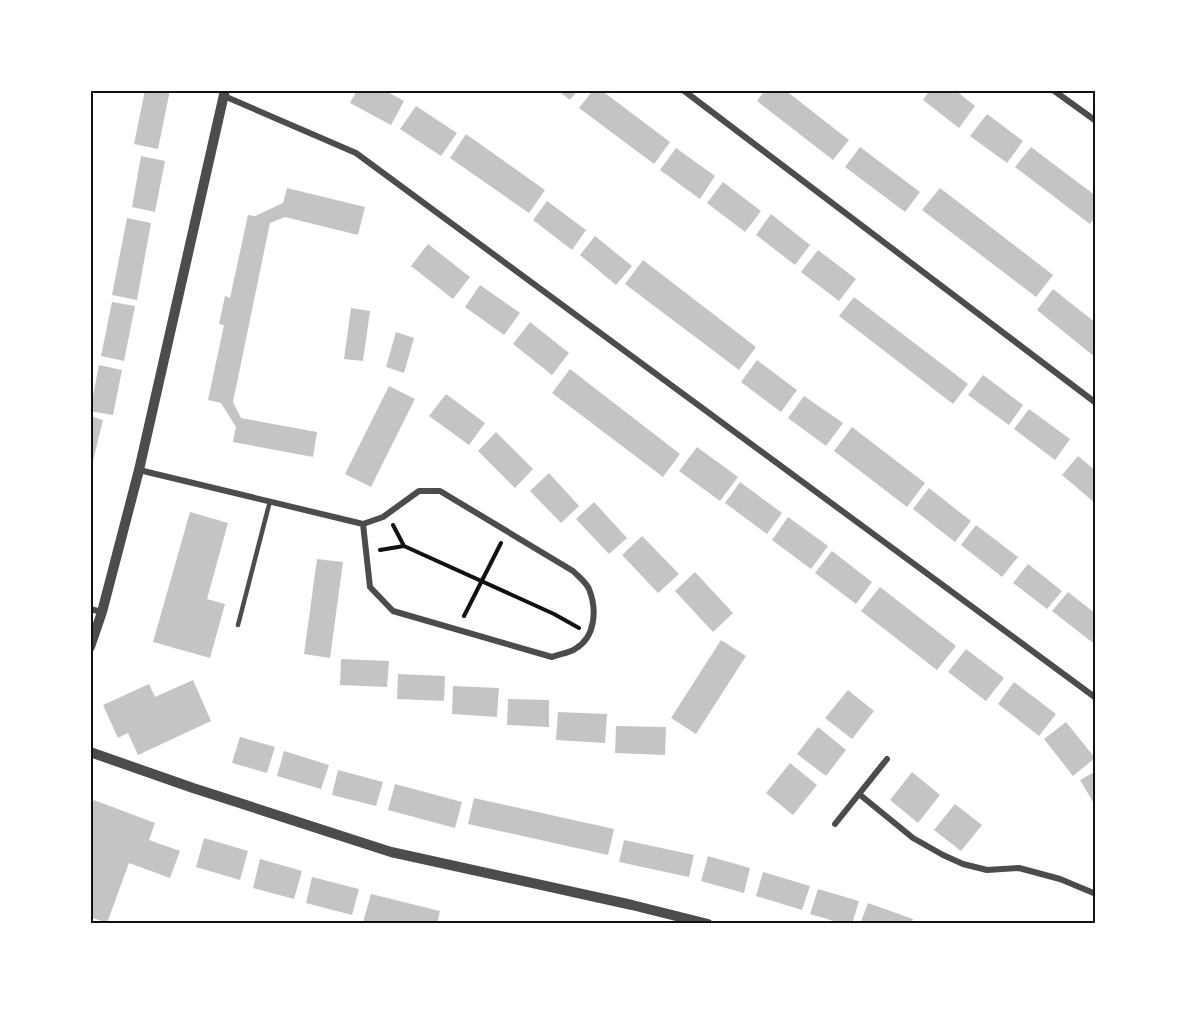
<svg xmlns="http://www.w3.org/2000/svg" width="1186" height="1014" font-family="'DejaVu Sans',sans-serif">
<rect width="100%" height="100%" fill="#fff"/>
<path fill="#c4c4c4" d="M145,90H170L158,149L134,144Z
M357,90H384L404,101L391,125L350,103Z
M557,90H578L570,100Z
M593,90H601L670,142L654,164L579,108Z
M765,90H785L849,140L833,160L757,101Z
M930,90H955L975,106L959,128L923,100Z
M416,106L457,133L441,156L400,129Z
M987,114L1023,141L1007,163L970,136Z
M466,134L545,190L529,213L450,158Z
M860,147L920,192L905,212L845,167Z
M1031,147L1096,196V216L1090,224L1015,167Z
M676,148L715,176L700,199L660,170Z
M141,156L165,161L155,212L132,207Z
M723,182L761,211L745,232L707,203Z
M287,188L365,207L358,235L285,217L270,223L233,402L241,418L317,432L313,457L233,442L236,427L221,403L208,400L224,325L219,324L225,296L230,298L248,215L255,216L283,203Z
M940,188L1053,275L1036,297L922,210Z
M547,201L586,230L572,250L533,220Z
M771,214L810,245L795,265L756,235Z
M127,218L151,223L137,300L112,295Z
M595,236L632,266L616,285L580,255Z
M428,244L470,277L453,299L411,266Z
M818,250L856,279L839,301L801,272Z
M643,260L756,347L739,370L625,284Z
M480,285L520,313L504,335L465,307Z
M1053,289L1096,323V358L1037,310Z
M854,297L968,384L953,404L839,316Z
M112,302L135,306L124,361L101,356Z
M351,308L370,311L363,361L344,359Z
M530,322L569,353L552,375L513,344Z
M396,332L414,338L404,373L386,367Z
M757,360L797,390L781,412L741,382Z
M99,365L122,370L113,415L90,411Z
M570,369L680,454L663,477L552,393Z
M983,375L1023,405L1009,425L968,395Z
M389,386L415,399L371,487L345,474Z
M446,394L485,423L469,445L429,416Z
M804,396L843,423L826,446L788,418Z
M1029,409L1070,439L1055,460L1014,429Z
M90,416L103,420L91,469H90Z
M852,427L925,483L907,507L834,451Z
M496,432L533,469L515,488L478,451Z
M697,447L738,477L720,501L679,471Z
M1078,456L1096,471V504L1062,475Z
M549,473L579,506L561,523L530,491Z
M740,482L782,513L767,534L725,503Z
M929,488L971,521L955,542L913,509Z
M594,502L627,538L609,554L576,519Z
M190,512L228,523L207,599L225,604L210,658L153,642Z
M788,517L828,546L811,569L772,540Z
M976,525L1018,557L1002,577L961,545Z
M642,536L679,574L658,593L622,555Z
M832,551L872,582L856,604L815,573Z
M317,559L343,562L330,658L304,654Z
M1028,564L1062,591L1047,609L1013,583Z
M695,572L733,613L713,632L675,591Z
M880,587L956,646L937,670L861,611Z
M1068,592L1096,614V638L1093,643L1052,611Z
M721,640L746,656L696,734L671,718Z
M966,649L1004,678L986,701L948,672Z
M341,659L389,661L387,687L340,685Z
M398,674L445,676L444,701L397,699Z
M193,680L211,721L138,755L128,733L118,738L103,705L149,684L155,697Z
M1014,682L1056,714L1039,736L998,704Z
M453,686L499,688L497,717L452,714Z
M848,690L874,711L852,739L825,718Z
M508,699L549,700V727L507,725Z
M558,712L607,714L605,743L556,740Z
M1066,722L1095,758L1073,776L1044,739Z
M616,726L666,727L665,755L615,753Z
M818,727L846,750L826,776L797,754Z
M240,737L275,747L267,773L232,763Z
M284,751L329,765L321,789L277,776Z
M790,763L817,785L793,815L766,793Z
M338,770L383,782L376,806L332,795Z
M1096,771V807L1080,780Z
M912,772L940,795L918,823L890,800Z
M395,784L462,802L455,828L388,810Z
M474,798L614,829L608,855L468,824Z
M94,800L155,823L149,840L180,851L170,878L129,863L107,923L90,917V811Z
M955,804L982,825L961,851L934,830Z
M204,838L248,851L240,880L196,867Z
M624,840L694,855L689,877L619,862Z
M708,856L750,868L744,893L701,881Z
M260,859L302,871L294,899L253,888Z
M763,872L810,886L802,910L756,896Z
M312,877L359,889L352,915L306,903Z
M818,889L859,901L852,924H844L810,914Z
M371,894L440,911L437,924H370L363,922Z
M868,903L913,919L911,924H860Z"/>
<g fill="none" stroke-linecap="round" stroke-linejoin="round">
<path stroke="#111" stroke-width="4" d="M393,525L404,546
M380,550L404,546L554,614L579,628
M464,616L501,543"/>
<path stroke="#4c4c4c" stroke-width="4.5" d="M238,625L270,501"/>
<path stroke="#4c4c4c" stroke-width="6" d="M683,90L1096,403
M1053,90L1096,121
M224,96L356,153L1096,698
M139,470L363,524L383,517L419,491H440L573,571C578,576 586,582 589,589C597,609 596,637 575,649C569,653 560,654 552,657L393,611L370,587L363,524
M90,609L102,612
M859,794L913,838L943,855L963,864L987,870L1019,868L1060,879L1096,894
M835,824L887,759"/>
<path stroke="#4c4c4c" stroke-width="10" d="M90,647L102,612L139,470L225,90
M90,752L193,788L391,852L632,905L708,924"/>
</g>
<rect width="1186" height="1014" fill="none" stroke="#ffffff" stroke-width="183"/>
<rect x="92" y="92" width="1002" height="830" fill="none" stroke="#111" stroke-width="2"/>
</svg>
